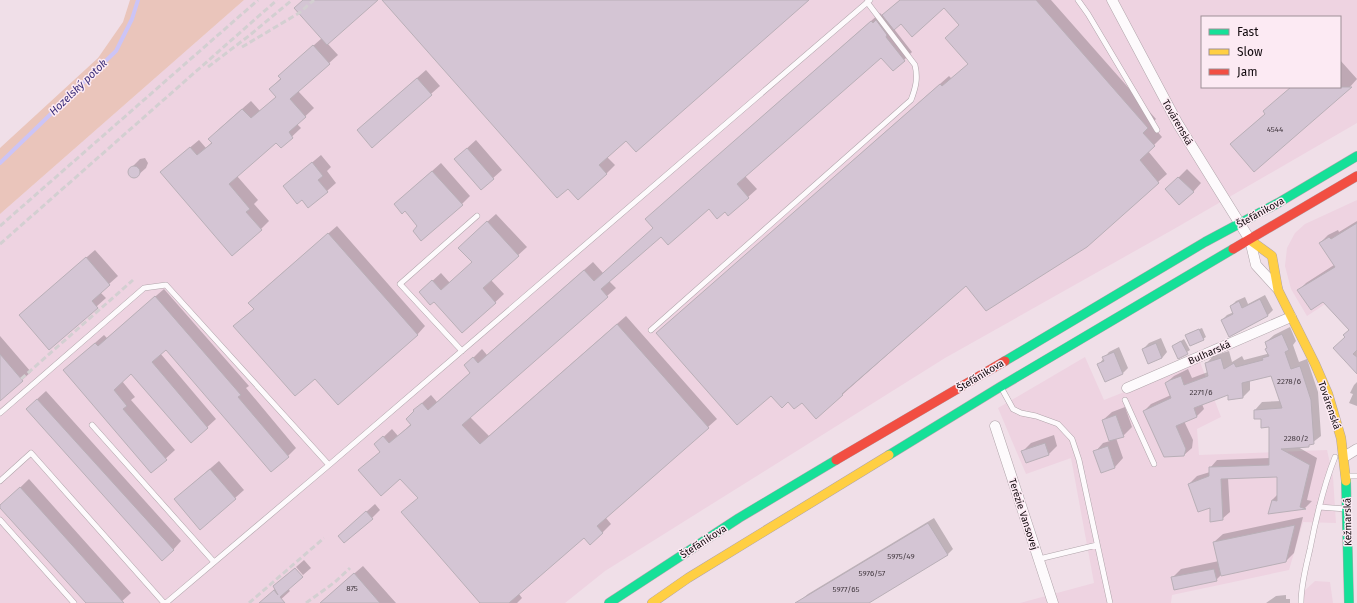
<svg xmlns="http://www.w3.org/2000/svg" width="1357" height="603" font-family="'Fira Sans',sans-serif">
<rect width="100%" height="100%" fill="#f0dfe8"/>
<path fill="#eed3e1" fill-rule="evenodd" d="M244,0H1357V123L1174,229L945,358L605,571L565,603H0V214ZM1202,17H1340V87H1202Z
M1357,200V283L1307,316L1291,289L1285,266L1287,248L1295,233L1305,224Z
M1085,357L1104,400L1200,362L1221,417L1197,429L1199,455L1327,450L1333,477L1336,523L1303,522L1289,570L1172,595L1171,603H1020L1094,583L1071,458L1026,474L998,408Z
M1315,581L1330,582L1333,603H1303V592Z"/>
<path fill="#eac5bb" d="M130,0H244L0,214V148L98,58L123,22Z"/>
<path fill="#0003" d="M303,0H376L327,43L338,55L298,91L314,108L297,124L301,128L281,147L277,142L237,176L258,200L254,204L269,221L261,229L170,164L199,140L206,148L212,142L218,130L251,101L260,111L277,96L270,89L281,78L279,76L322,38Z
M383,0H808L627,140L607,157L615,165L606,174Z
M900,0H1051L1156,119L1151,124L1162,137L1148,151L1167,174L1158,182L966,285L816,418L802,401H788L771,395L657,333L949,76L952,79L969,64L960,24L944,6L901,23L894,29L912,52L904,60L881,56L745,176L757,189L728,215L725,211L709,207L661,235L609,281L616,288L607,296L470,417L489,436L626,316L717,419L606,518L611,524L603,532L590,544L584,537L519,594L522,598L517,603H482L419,498L401,478L368,462L381,451L375,445L392,429L398,436L411,424L415,410L423,402L431,395L437,402L471,372L465,365L474,357L482,349L487,355L593,262L603,273L654,228L655,211L880,13L882,15L885,13Z
M1340,60L1357,79L1349,88L1231,144L1266,113L1291,87H1340Z
M426,70L440,86L372,146L367,122Z
M476,140L502,170L481,189L455,159Z
M321,155L331,167L327,171L336,183L327,191L302,199L284,186Z
M145,158L148,163L146,168L137,176L132,177L130,175L129,170L140,159Z
M441,163L470,196L462,204L419,226L404,196Z
M1187,169L1201,183L1193,192L1175,181Z
M496,214L527,247L491,280L504,294L463,332L429,284L441,273L450,283L473,262L468,239Z
M1357,221V356L1349,364L1346,337L1350,330L1324,301L1298,291L1306,283L1334,265L1320,243L1328,235L1338,230L1339,232Z
M337,226L425,326L417,335L315,377L243,318L255,308L258,294Z
M95,250L118,276L100,292L106,298L50,348L29,307Z
M164,289L249,386L246,388L296,448L288,456L166,348L160,353L216,419L191,442L132,373L122,381L135,397L131,400L175,450L151,472L64,370L104,335L107,338Z
M1265,295L1273,310L1268,315L1222,320L1227,315L1234,312L1231,306L1236,301L1245,297L1248,304Z
M1290,327L1296,341L1293,345L1299,362L1307,359L1318,392L1321,436L1308,446L1298,447L1317,458L1307,500L1312,501L1305,508L1269,513L1272,500L1278,494V476L1228,478L1230,512L1222,519L1189,484L1197,476L1210,472V468L1217,460L1270,458V426L1262,418H1255V410L1262,402L1281,401L1272,375L1250,380V390L1243,397L1229,393L1202,404L1204,409L1197,416L1184,421L1193,440L1192,448L1184,455L1144,411L1151,404L1171,395L1166,383L1174,376L1188,369L1192,378L1208,372L1206,364L1213,356L1229,351L1232,362L1242,356L1244,360L1267,354L1268,353V347L1266,342L1274,335Z
M1202,328L1206,337L1203,339L1186,336L1189,333Z
M0,336L31,372L0,400Z
M1161,338L1167,352L1162,358L1143,349L1149,343Z
M1184,339L1190,350L1179,357L1173,346Z
M1119,347L1128,368L1123,373L1099,364L1109,352Z
M1357,382V406L1349,403L1353,394L1350,393L1354,385Z
M46,391L181,541L173,550L35,401Z
M1125,407L1132,427L1123,436L1116,438L1123,458L1115,467L1101,471L1095,452L1103,443L1110,441L1103,420L1112,412Z
M1054,435L1057,446L1049,454L1026,462L1023,451L1031,443Z
M219,461L244,490L235,498L184,491Z
M29,479L131,593L120,603H87L0,507Z
M375,504L380,510L372,518L339,536Z
M1303,517L1294,553L1285,562L1221,575L1216,580L1172,578L1181,569L1219,561L1214,542L1223,534Z
M934,518L953,549L947,555L867,603H804L802,599L808,594Z
M304,560L311,568L303,575L296,567Z
M363,566L396,603H320Z
M295,568L302,577L288,589L290,591L277,603H264L283,578Z
M1286,595V599H1290V603H1266L1276,596Z"/>
<g fill="none" stroke-linecap="round" stroke-linejoin="round">
<path stroke="#ccc4f6" stroke-width="4" d="M0,163L116,51L132,19L138,0"/>
</g>
<path fill="#d4c5d4" stroke="#b9afb7" d="M303,0H378L327,45L294,8Z
M382,0H809L636,152L626,141L599,165L607,174L578,200L568,189L557,198Z
M900,0H1036L1148,128L1143,133L1155,146L1140,160L1159,183L1087,247L986,311L966,286L842,394L843,395L816,419L802,403L794,409L788,402L782,408L771,396L737,425L656,333L940,84L942,86L968,64L945,38L959,25L944,8L912,37L901,24L894,30L882,15Z
M876,20L887,35L886,37L905,61L893,71L881,58L737,184L749,198L728,216L725,212L717,219L709,209L668,245L661,237L601,289L608,297L462,425L480,444L617,324L709,428L597,526L603,533L590,545L584,538L509,603H480L401,512L418,498L400,479L381,496L358,470L380,452L374,444L383,436L389,443L411,425L406,419L414,411L413,410L422,403L428,410L470,373L464,365L473,357L478,363L584,270L594,281L653,228L645,219L871,21L873,23Z
M313,45L330,64L290,99L306,117L289,132L293,138L281,148L276,143L229,184L250,209L246,212L262,230L232,256L160,172L190,147L197,155L212,143L208,139L242,109L251,118L276,97L269,89L281,79L278,76Z
M417,78L432,95L372,148L357,130Z
M1291,87H1352L1254,172L1230,144L1265,114L1263,111Z
M467,148L494,179L481,190L454,159Z
M312,162L323,176L318,180L328,192L308,208L302,200L297,204L283,186Z
M128 172a6 6 0 1 1 12 0a6 6 0 1 1-12 0Z
M432,171L463,205L421,241L413,231L417,226L405,211L402,214L394,204Z
M1178,177L1194,192L1179,205L1165,189Z
M487,221L519,256L483,288L496,303L462,333L434,302L430,305L419,292L432,280L441,290L472,262L458,248Z
M1357,223V350L1353,354L1357,357V374L1333,348L1345,337L1343,335L1349,330L1323,302L1311,310L1297,290L1335,267L1319,243L1329,237L1331,239Z
M328,233L418,335L338,405L315,379L295,396L233,326L254,309L248,303Z
M86,257L110,285L92,301L98,308L49,350L19,315Z
M155,296L241,395L238,397L289,457L271,472L166,350L152,362L208,428L191,443L131,374L114,390L127,406L123,409L167,460L151,473L63,370L95,343L98,346Z
M1260,299L1268,316L1229,337L1221,320L1233,314L1230,306L1239,301L1242,308Z
M1199,329L1204,340L1190,346L1185,335Z
M1282,334L1289,350L1285,352L1291,369L1300,366L1311,400L1314,444L1309,445V447L1281,449L1310,465L1300,507L1306,509L1268,514L1272,500L1277,501V477L1221,479L1223,520L1210,522V508L1198,512L1188,484L1209,476V467L1269,465V427L1261,428V419H1254V410L1282,408L1271,376L1242,383L1243,398L1228,400V395L1194,408L1197,417L1176,426L1186,449L1184,456L1164,457L1143,411L1171,398L1165,383L1170,380L1181,376L1184,385L1208,376L1205,363L1221,358L1224,369L1234,363L1236,367L1263,360L1262,358L1269,356L1265,349L1267,348L1265,342Z
M1181,341L1188,354L1178,359L1172,346Z
M1156,343L1162,358L1148,364L1142,349Z
M1114,352L1123,374L1105,382L1097,364L1104,361L1102,357Z
M0,354L23,381L0,401Z
M37,399L174,550L162,561L26,409Z
M1116,415L1124,437L1109,441L1102,420Z
M1045,443L1049,455L1026,463L1021,451Z
M1108,446L1115,468L1101,473L1093,451Z
M210,469L236,499L200,530L174,499Z
M20,487L124,603H86L0,508V505Z
M366,511L373,519L344,543L338,536Z
M928,523L948,555L869,603H795Z
M1295,525L1286,562L1221,576L1213,542Z
M295,568L303,577L280,597L285,603H259L274,590L278,595L273,586Z
M1214,569L1217,581L1174,590L1171,577Z
M354,573L380,603H320Z"/>
<g fill="none" stroke-linecap="round" stroke-linejoin="round">
<g stroke="#b0a4aa" stroke-width="6">
<path id="lane" d="M1078,0L1088,14L1157,130
M651,330L911,100C916,87 918,78 915,65L867,2
M462,351L400,284L477,216
M1002,389L1013,409L1021,413L1036,416L1058,424L1072,439L1079,460L1110,603
M1125,400L1154,464
M0,413L144,288L166,285L329,465L166,603
M92,425L214,562
M329,465L870,0
M1347,476H1357
M0,481L31,453L164,603
M1319,507L1346,509
M0,520L74,603
M1039,559L1097,545
M1301,603C1301,584 1306,567 1310,549C1316,518 1323,487 1335,457"/>
</g>
<g stroke="#b0a4aa" stroke-width="11">
<path id="street" d="M1112,0L1178,124L1250,240L1256,265L1277,288
M1127,388L1291,317
M995,426L1053,603
M1344,457L1357,449"/>
</g>
<g stroke="#b0a4aa" stroke-width="10">
<path id="fast" d="M1005,361L1205,242L1278,203L1357,156
M889,455L1000,387L1233,249
M1346,481L1349,603
M609,603L739,518L836,460"/>
</g>
<g stroke="#b0a4aa" stroke-width="10">
<path id="slow" d="M1250,240L1272,256L1278,290L1315,364L1328,394L1341,438L1346,481
M652,603L688,578L889,455"/>
</g>
<g stroke="#b0a4aa" stroke-width="10">
<path id="jam" d="M1233,249L1357,176
M836,460L1005,361"/>
</g>
<use href="#lane" stroke="#fdfafc" stroke-width="5"/>
<use href="#street" stroke="#fdfafc" stroke-width="10"/>
<use href="#fast" stroke="#16e098" stroke-width="9"/>
<use href="#slow" stroke="#ffcf43" stroke-width="9"/>
<use href="#jam" stroke="#f24e42" stroke-width="9"/>
<path stroke="#d3cfd1" stroke-width="3" stroke-dasharray="6 3" stroke-linecap="butt" d="M242,47L299,13L314,0
M208,67L250,35L292,0
M0,226L258,0
M0,244L277,0
M21,379L133,280
M249,603L324,538
M306,603L335,582L350,568"/>
</g>
<g text-anchor="middle" stroke-width="3" stroke-linejoin="round" paint-order="stroke">
<g font-size="8" fill="#42383f">
<text x="1275" y="132">4544</text>
<text x="1289" y="384">2278/6</text>
<text x="1201" y="395">2271/6</text>
<text x="1296" y="441">2280/2</text>
<text x="901" y="559">5975/49</text>
<text x="872" y="576">5976/57</text>
<text x="352" y="591">875</text>
<text x="846" y="592">5977/65</text>
</g>
<g font-size="10" fill="#11090d" stroke="#fceaf3">
<text transform="translate(1178 122) rotate(60)" y="4">Továrenská</text>
<text transform="translate(1260 212) rotate(-29)" y="4">Štefánikova</text>
<text transform="translate(1209 352) rotate(-24)" y="4">Bulharská</text>
<text transform="translate(980 375) rotate(-31)" y="4">Štefánikova</text>
<text transform="translate(1330 405) rotate(71)" y="4">Továrenská</text>
<text transform="translate(1024 514) rotate(72)" y="4">Terézie Vansovej</text>
<text transform="translate(1347 522) rotate(-91)" y="4">Kežmarská</text>
<text transform="translate(703 541) rotate(-33)" y="4">Štefánikova</text>
</g>
<g font-size="11" font-style="italic" fill="#3b2e7a" stroke="#fceaf3">
<text transform="translate(78 87) rotate(-44)" y="4">Hozelský potok</text>
</g>
</g>
<rect x="1201" y="16" width="140" height="72" fill="#fceaf3" stroke="#9e9097"/>
<rect x="1209" y="29" width="20" height="6" fill="#16e098" stroke="#9e9097"/>
<text x="1237" y="36" font-size="12" fill="#11090d">Fast</text>
<rect x="1209" y="49" width="20" height="6" fill="#ffcf43" stroke="#9e9097"/>
<text x="1237" y="56" font-size="12" fill="#11090d">Slow</text>
<rect x="1209" y="69" width="20" height="6" fill="#f24e42" stroke="#9e9097"/>
<text x="1237" y="76" font-size="12" fill="#11090d">Jam</text>
</svg>
